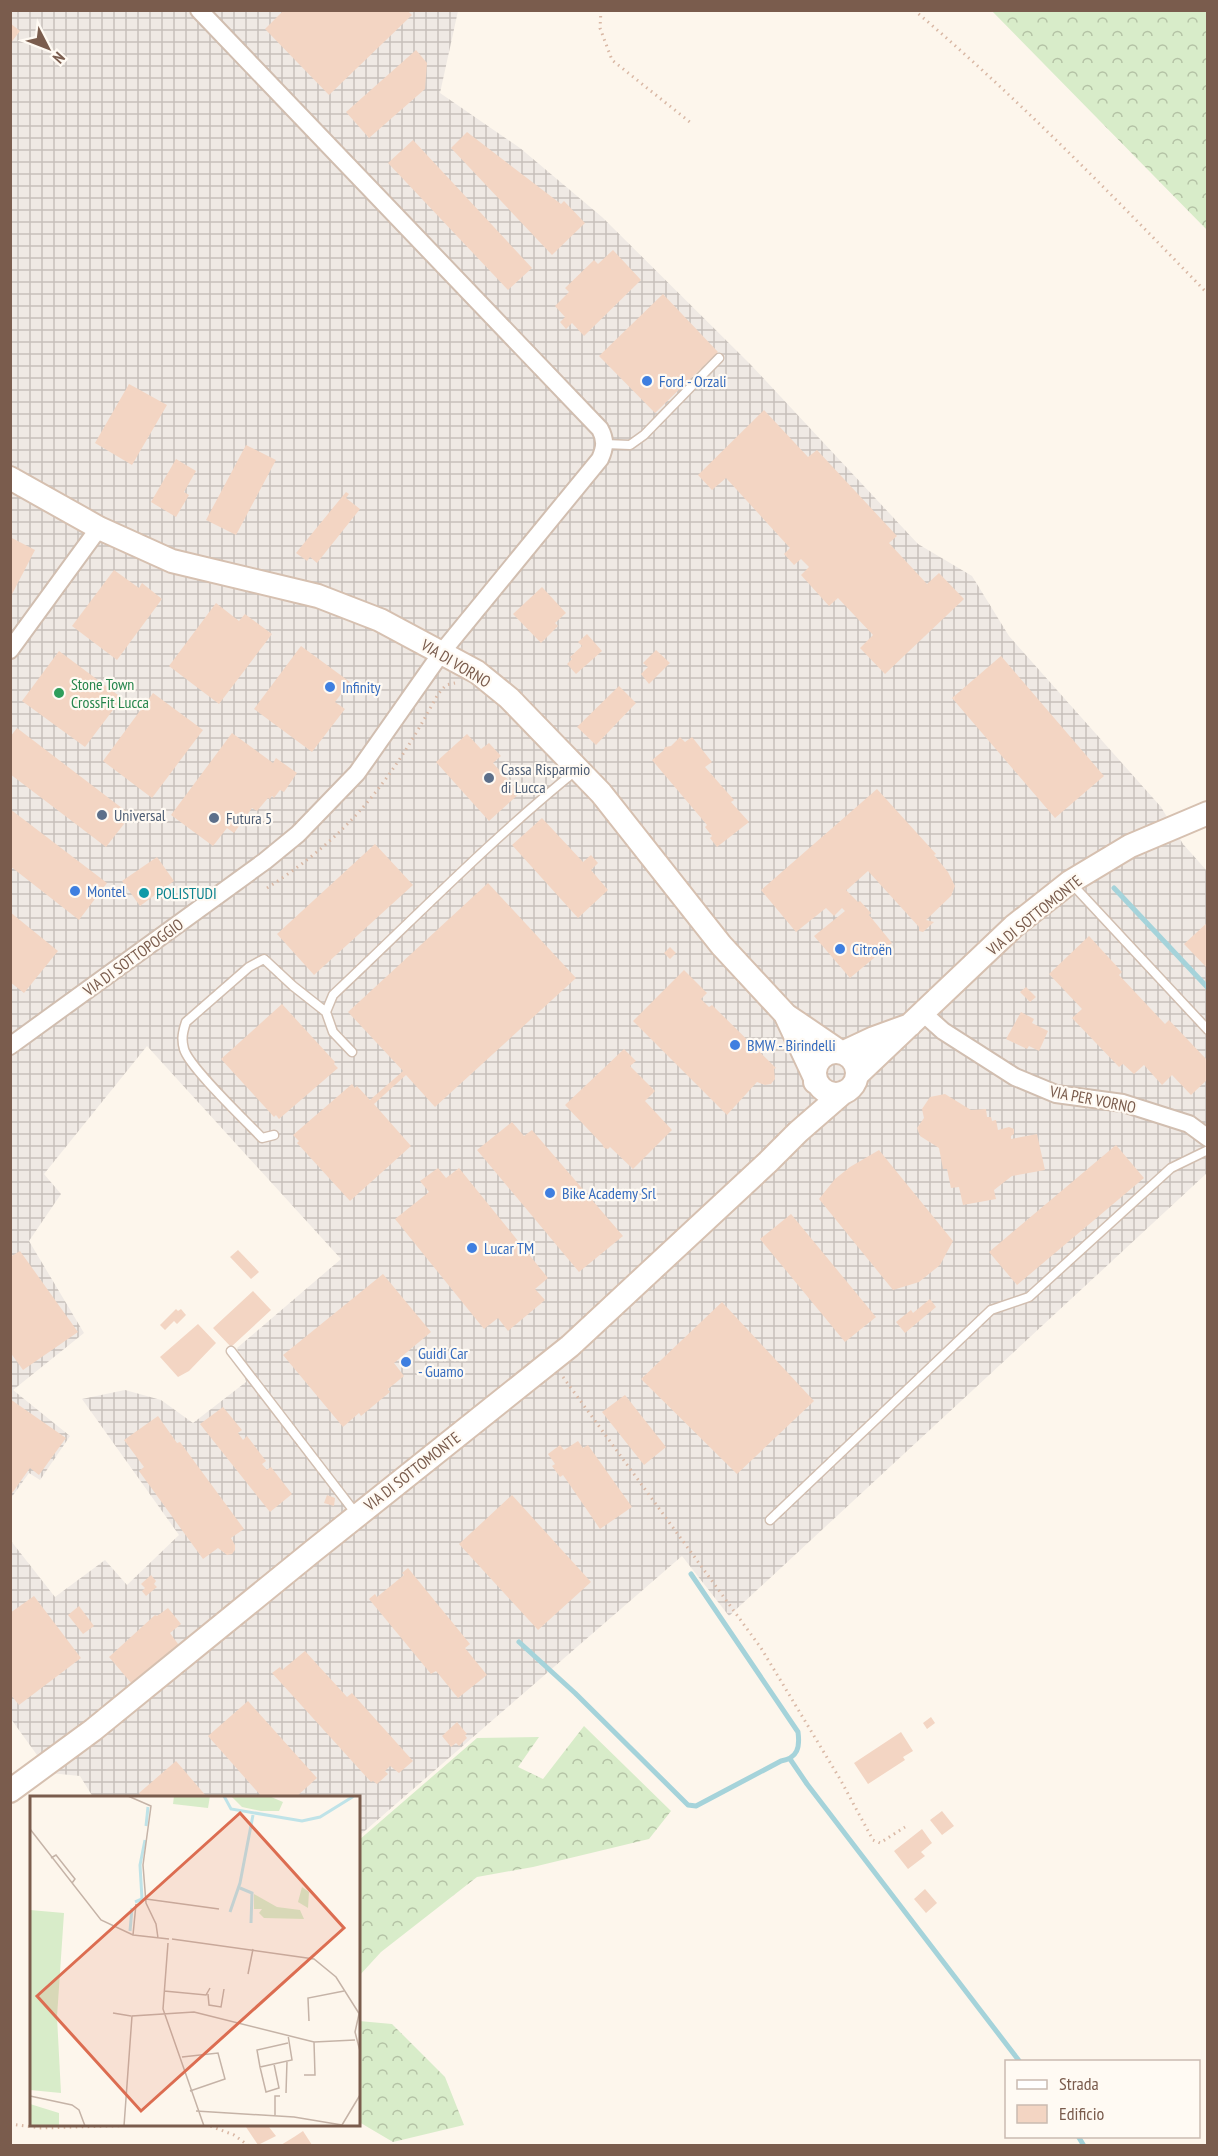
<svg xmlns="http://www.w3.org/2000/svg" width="1218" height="2156" font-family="'PT Sans Narrow',sans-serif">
<defs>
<pattern id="industrial-grid" width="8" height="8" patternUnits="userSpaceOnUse" patternTransform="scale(1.5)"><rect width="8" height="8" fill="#efe9e4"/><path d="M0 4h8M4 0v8" fill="none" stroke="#c7c0bb"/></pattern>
<pattern id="forest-crowns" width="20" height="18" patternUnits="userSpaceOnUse" patternTransform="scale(1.5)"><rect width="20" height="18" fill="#d8ecc9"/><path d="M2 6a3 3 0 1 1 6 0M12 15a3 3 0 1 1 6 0" fill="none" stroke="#b4c2a5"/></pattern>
</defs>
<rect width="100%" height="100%" fill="#fdf6ec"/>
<path fill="url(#industrial-grid)" d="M11,11H458L440,93L520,148L602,217L751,365L918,544L972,576L1009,636L1161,807L1183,844L1207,871V1173L729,1616L682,1556L359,1836L358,1798L93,1797L80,1776L50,1773L11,1719V1541L55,1597L105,1560L127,1585L179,1535L82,1399L125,1390L161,1400L193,1423L246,1382L237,1348L341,1259L147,1046L44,1174L61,1194L29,1241L84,1333L13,1390L70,1436L40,1480L29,1473L11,1498Z"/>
<path fill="url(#forest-crowns)" d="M992,11H1207V230Z
M584,1726L671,1811L649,1839L533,1867L477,1877L381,1952L359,1976V1840L477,1738L539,1737L518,1767L543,1779Z
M359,2021L392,2024L445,2077L464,2125L393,2142L359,2122Z"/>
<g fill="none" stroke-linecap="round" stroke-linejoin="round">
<path stroke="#a5d3da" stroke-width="5" d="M1114,888L1208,988
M519,1642L575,1693L688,1805L696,1806L781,1761C798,1758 800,1747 798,1732L691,1574
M790,1759L807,1784L1020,2062
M1078,2136L1084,2146"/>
</g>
<path fill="#f3d5c3" d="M284,10H407L412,15L329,95L265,29Z
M10,23L20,31L10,44Z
M416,50L427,63L425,89L369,138L346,112Z
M467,132L561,204L564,201L585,223L552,255L451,148Z
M413,140L532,268L508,290L388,163Z
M613,250L641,280L584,336L572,323L566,329L560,322L565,317L555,306L569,292L565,288L594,260L598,264Z
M663,294L718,352L655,413L599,356Z
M129,384L167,405L132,465L95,443Z
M764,410L808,457L817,450L897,536L889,543L927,584L939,573L964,599L885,674L860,648L873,635L838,598L829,606L801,575L809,567L801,559L794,565L784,554L790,548L726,478L712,490L698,475Z
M246,445L276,460L236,535L206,520Z
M176,459L196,471L184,492L189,495L176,517L151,502Z
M346,492L349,494L346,498L360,509L317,563L310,557L307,561L296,553Z
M10,537L35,550L10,598Z
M114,570L139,588L142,583L162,599L117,660L72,626Z
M542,587L566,613L555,623L558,626L541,643L513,614Z
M216,603L239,621L245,614L272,634L219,704L169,666Z
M587,634L602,651L576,674L567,664L572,659L570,657L582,646L578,642Z
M301,646L350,682L335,702L345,709L312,752L254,709Z
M656,650L670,663L649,684L641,674L648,667L643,663Z
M59,651L122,698L85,747L22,701Z
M1001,656L1104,776L1055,818L952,698Z
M619,686L636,703L596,745L577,727Z
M153,693L203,730L152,798L103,761Z
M17,728L131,815L106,847L10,774V737Z
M232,733L273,763L276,758L297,773L284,792L280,790L274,798L272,796L270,799L268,798L257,811L252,808L234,833L227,828L213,846L171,815Z
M467,734L481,749L489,743L501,756L493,763L520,793L489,821L436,762Z
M680,737L685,742L692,737L712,762L705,767L734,800L731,802L749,822L717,847L710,838L712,836L705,827L707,825L652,760L663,751L665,747L671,746Z
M877,789L936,854L934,855L948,872L955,886L951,896L926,920L934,922L923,932L919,931V927L868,871L848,889L846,890L858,902L860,901L871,913L869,915L892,943L850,978L814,936L845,911L842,908L834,916L826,908L796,932L761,890Z
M10,809L107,883L79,920L10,866Z
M542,818L583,862L591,855L598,863L591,870L608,890L578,918L512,845Z
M375,844L413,885L314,975L277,934Z
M157,857L174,881L140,906L122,881Z
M488,883L576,978L435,1107L406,1075L374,1104L411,1146L350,1201L297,1143L299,1141L293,1135L352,1084L355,1088L357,1086L370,1100L403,1071L348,1012Z
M10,912L58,951L24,993L10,982Z
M1208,922V969L1184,944Z
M1089,936L1122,972L1119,975L1165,1024L1169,1020L1208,1061V1079L1191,1095L1172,1075L1162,1085L1144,1065L1134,1074L1123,1064L1119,1067L1072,1018L1082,1009L1049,974Z
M670,947L676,953L670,959L664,953Z
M684,970L707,993L701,999L709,1007L712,1005L776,1068L774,1069L775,1079L771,1084L765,1085L757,1082L727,1115L633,1021Z
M1026,987L1036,997L1030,1002L1020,992Z
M282,1004L335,1062L334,1064L338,1068L279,1119L276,1115L274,1117L221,1059Z
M1021,1012L1034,1019L1032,1023L1048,1031L1039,1051L1029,1046L1027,1049L1006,1039Z
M624,1049L636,1061L630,1066L655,1091L645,1101L672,1130L633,1169L610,1147L608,1149L604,1148L602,1144L565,1105Z
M945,1094L971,1110L986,1109L987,1117H991L992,1121L996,1120L998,1130L1009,1127L1014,1129V1134L1011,1136V1139L1037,1134L1045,1170L1012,1176L994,1190L996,1199L963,1205L959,1187L951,1188L947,1169H943L939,1148L920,1136L917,1128L924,1118L922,1109L930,1097Z
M512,1122L524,1136L532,1130L623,1236L579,1272L477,1150Z
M1116,1145L1144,1178L1017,1285L989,1252Z
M879,1150L953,1241L940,1265L919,1282L893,1290L819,1199L835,1179L850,1167Z
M438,1168L446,1178L459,1168L548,1278L535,1289L545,1300L508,1331L498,1318L484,1329L395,1219L429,1192L420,1181Z
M791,1214L876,1317L845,1342L760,1239Z
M238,1250L259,1272L251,1279L230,1257Z
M20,1251L78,1332L23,1370L10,1352V1257Z
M383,1274L431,1332L394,1363L404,1376L388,1389L390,1392L361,1416L359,1413L343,1427L283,1355Z
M253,1291L271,1310L231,1347L213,1328Z
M930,1299L936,1307L905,1333L896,1322L911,1310L913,1313Z
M722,1302L814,1401L737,1474L641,1379Z
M176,1309L178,1311L181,1309L186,1315L177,1324L174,1321L165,1330L160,1325Z
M198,1324L216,1343L189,1371L178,1377L160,1357Z
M625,1395L666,1447L644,1465L602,1412Z
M10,1399L66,1438L39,1475L30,1468L10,1496Z
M223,1407L242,1430L238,1433L243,1440L247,1436L266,1461L262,1464L267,1470L271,1467L292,1494L270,1512L200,1424Z
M158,1416L177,1443L180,1442L244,1529L231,1538L235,1545V1550L232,1554L227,1555L218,1548L203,1559L139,1471L144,1467L124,1440Z
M578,1441L583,1448L588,1445L632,1507L600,1529L563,1475L560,1477L552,1466L555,1464L548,1454L560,1445L564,1450Z
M327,1495L335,1498L334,1506L324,1503Z
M512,1495L591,1582L538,1630L459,1544Z
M408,1568L470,1644L465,1648L487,1675L458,1698L436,1671L431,1674L369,1599L375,1594L377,1597L404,1575L402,1573Z
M151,1575L156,1581L154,1584L157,1587L146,1596L142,1591L145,1588L141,1584Z
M34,1596L81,1658L19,1705L10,1694V1613Z
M79,1606L94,1626L83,1634L68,1615Z
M168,1608L181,1624L170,1633L181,1648L132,1684L109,1657L155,1615L157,1616Z
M305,1651L347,1697L352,1693L413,1761L399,1773L390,1766L385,1771L388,1774L377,1784L373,1781L371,1782L272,1673L280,1667L282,1670Z
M248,1701L317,1778L296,1797H262L208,1736Z
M931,1717L935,1723L927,1729L923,1723Z
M457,1722L467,1734L465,1735L467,1738L459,1746L456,1743L451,1747L442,1736Z
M901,1732L913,1751L903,1757L905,1760L868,1784L854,1763Z
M176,1761L207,1797H142L139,1793Z
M942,1811L954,1826L942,1835L930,1820Z
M922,1829L932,1843L921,1852L925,1856L908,1869L894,1851Z
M925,1889L937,1903L926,1913L914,1899Z
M244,2124H273L269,2127L276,2136L258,2145Z
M303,2131L312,2145H281L294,2137Z"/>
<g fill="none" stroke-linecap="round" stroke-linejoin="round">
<g stroke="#d1beb0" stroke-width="11">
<path id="lane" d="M605,444L630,445L644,435L719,358
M1071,883L1208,1030
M352,1052L333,1032L326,1012L333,995C414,919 492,838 578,769
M274,1135L262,1138C246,1121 189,1067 184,1049C181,1039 183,1031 186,1022L249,967L264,959L293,986L326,1012
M231,1351L357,1515
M770,1520L991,1310L1029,1297L1171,1168L1208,1150"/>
</g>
<g stroke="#d1beb0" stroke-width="20">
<path id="street" d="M10,650L99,528
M923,1013L943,1031L1015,1077L1056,1094L1123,1103L1189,1124L1208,1138
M10,1046L265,861L298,834L357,773L442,652L600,459C605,448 606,440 600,429L199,10"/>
</g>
<g stroke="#d6c0b0" stroke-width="26">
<path id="secondary" d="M10,478L99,528L172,561L318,596L380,620L477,672L509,698L601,793L721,945L786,1015L842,1053L874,1038L910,1025
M786,1016L815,1078V1082
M815 1073a21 21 0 1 1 42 0a21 21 0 1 1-42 0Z
M857,1075L1014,926L1070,882L1130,846L1208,813
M10,1791L93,1730L313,1551L570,1346L768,1162L798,1132L844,1092"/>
</g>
<path stroke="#d9b8a5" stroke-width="3" stroke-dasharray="1.5 4.5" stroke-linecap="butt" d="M601,10L600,28L612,60L691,123
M914,10C1018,98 1113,196 1208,294
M267,888C350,835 392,780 438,694L446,685L455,683
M563,1377L761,1648L840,1779L873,1840L880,1843L905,1827
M10,2124L41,2128L177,2124
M205,2124L234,2135L249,2146"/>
<use href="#lane" stroke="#fff" stroke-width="8"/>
<use href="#street" stroke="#fff" stroke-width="16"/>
<use href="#secondary" stroke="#fff" stroke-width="22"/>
</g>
<g fill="#3f7fe0" stroke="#fffaf3" stroke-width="2">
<circle cx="647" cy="381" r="6"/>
<circle cx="330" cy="687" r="6"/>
<circle cx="75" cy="891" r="6"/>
<circle cx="840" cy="949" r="6"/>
<circle cx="735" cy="1045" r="6"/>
<circle cx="550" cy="1193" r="6"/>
<circle cx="472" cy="1248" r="6"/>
<circle cx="406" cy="1362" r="6"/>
</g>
<circle fill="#2e9e5b" stroke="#fffaf3" stroke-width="2" cx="59" cy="693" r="6"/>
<g fill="#5c6f8a" stroke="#fffaf3" stroke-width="2">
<circle cx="489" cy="778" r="6"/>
<circle cx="102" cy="815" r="6"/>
<circle cx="214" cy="818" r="6"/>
</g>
<circle fill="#0f9aa8" stroke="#fffaf3" stroke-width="2" cx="144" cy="893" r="6"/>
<g text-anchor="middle" stroke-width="4.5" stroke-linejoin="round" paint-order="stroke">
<g font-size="16" fill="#366cbe" stroke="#fffaf3" text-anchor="start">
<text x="659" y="387">Ford - Orzali</text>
<text x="342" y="693">Infinity</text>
<text x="87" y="897">Montel</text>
<text x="852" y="955">Citroën</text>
<text x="747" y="1051">BMW - Birindelli</text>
<text x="562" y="1199">Bike Academy Srl</text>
<text x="484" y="1254">Lucar TM</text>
<text x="418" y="1359">Guidi Car<tspan x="418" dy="18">- Guamo</tspan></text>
</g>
<g font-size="16" fill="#7a5c4d" stroke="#fffaf3">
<text transform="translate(456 663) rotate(31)" y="6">VIA DI VORNO</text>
<text transform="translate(1034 915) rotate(-39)" y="6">VIA DI SOTTOMONTE</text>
<text transform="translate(133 957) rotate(-36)" y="6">VIA DI SOTTOPOGGIO</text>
<text transform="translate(1093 1099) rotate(11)" y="6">VIA PER VORNO</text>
<text transform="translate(412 1471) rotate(-38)" y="6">VIA DI SOTTOMONTE</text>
</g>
<g font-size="16" fill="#27864d" stroke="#fffaf3" text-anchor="start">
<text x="71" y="690">Stone Town<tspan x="71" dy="18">CrossFit Lucca</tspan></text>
</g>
<g font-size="16" fill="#4e5e75" stroke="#fffaf3" text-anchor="start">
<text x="501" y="775">Cassa Risparmio<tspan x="501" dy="18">di Lucca</tspan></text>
<text x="114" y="821">Universal</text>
<text x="226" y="824">Futura 5</text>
</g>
<g font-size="16" fill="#0d838f" stroke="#fffaf3" text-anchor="start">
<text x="156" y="899">POLISTUDI</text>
</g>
</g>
<g transform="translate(30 1796)">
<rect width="330" height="330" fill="#fdf6ec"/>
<path d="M144,0H180L178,12L143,8ZM201,0H239L253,6L249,15H231L212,11ZM272,91L279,96L278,112L268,106ZM224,98L247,111L270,114L274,123L234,122L229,117L232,113H224ZM0,114L34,117L27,221L31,297L0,294ZM0,308L29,317V330H0Z" fill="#d8ecc9"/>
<path fill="none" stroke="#bfe3e8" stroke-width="3" d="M194,0L201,13L272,25L290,21L324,0M116,30L118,11M210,92L222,97L221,127M105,106L112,103L110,69L115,44M200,116L210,87L223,19M100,135L102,112"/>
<path fill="none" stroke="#c5b3a7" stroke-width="1.5" d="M98,0L121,10L113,69L116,107L126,128L128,142M0,33L71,124L103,139L139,143M21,62L26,59L45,83L42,87M116,103L189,113M103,139L106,108M142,143L284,163L306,181L330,219M138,147L133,213L174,330M218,178L223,153M134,195L176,199L180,192M178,198L179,209L191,211L194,193M83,217L101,220M329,218L325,236L330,255M279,225L278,202L314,195M258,247L227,254L230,271L262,264L258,239M152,261L188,257L195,283L160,295M230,271L236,296L249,292L244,268M274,279H285L284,246M256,297L257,265M0,300L42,309L49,314L55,330M166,315L264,321L312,329M245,319V300H250M312,329L330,299M94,330L102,220L164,216L284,246L325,244"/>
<path fill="#dc6d51" fill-opacity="0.15" stroke="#dc6d51" stroke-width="3" d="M210,17L314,132L111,315L7,200Z"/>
<rect width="330" height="330" fill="none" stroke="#7a5c4d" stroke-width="3"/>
</g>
<rect width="1218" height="2156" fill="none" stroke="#7a5c4d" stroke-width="24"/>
<rect x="1005" y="2060" width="195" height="78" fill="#fffaf3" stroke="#cabbb1" stroke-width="1.5"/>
<rect x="1017" y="2080" width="30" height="9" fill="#ffffff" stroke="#cabbb1" stroke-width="1.5"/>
<text x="1059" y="2090" font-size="18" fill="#7a5c4d">Strada</text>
<rect x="1017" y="2105" width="30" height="18" fill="#f3d5c3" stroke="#cabbb1" stroke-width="1.5"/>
<text x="1059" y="2120" font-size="18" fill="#7a5c4d">Edificio</text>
<g transform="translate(48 48) rotate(132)" stroke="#fffaf3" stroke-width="4.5" paint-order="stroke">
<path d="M0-4.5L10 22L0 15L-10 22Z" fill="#7a5c4d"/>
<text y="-9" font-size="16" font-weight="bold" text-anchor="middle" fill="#7a5c4d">N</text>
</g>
</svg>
